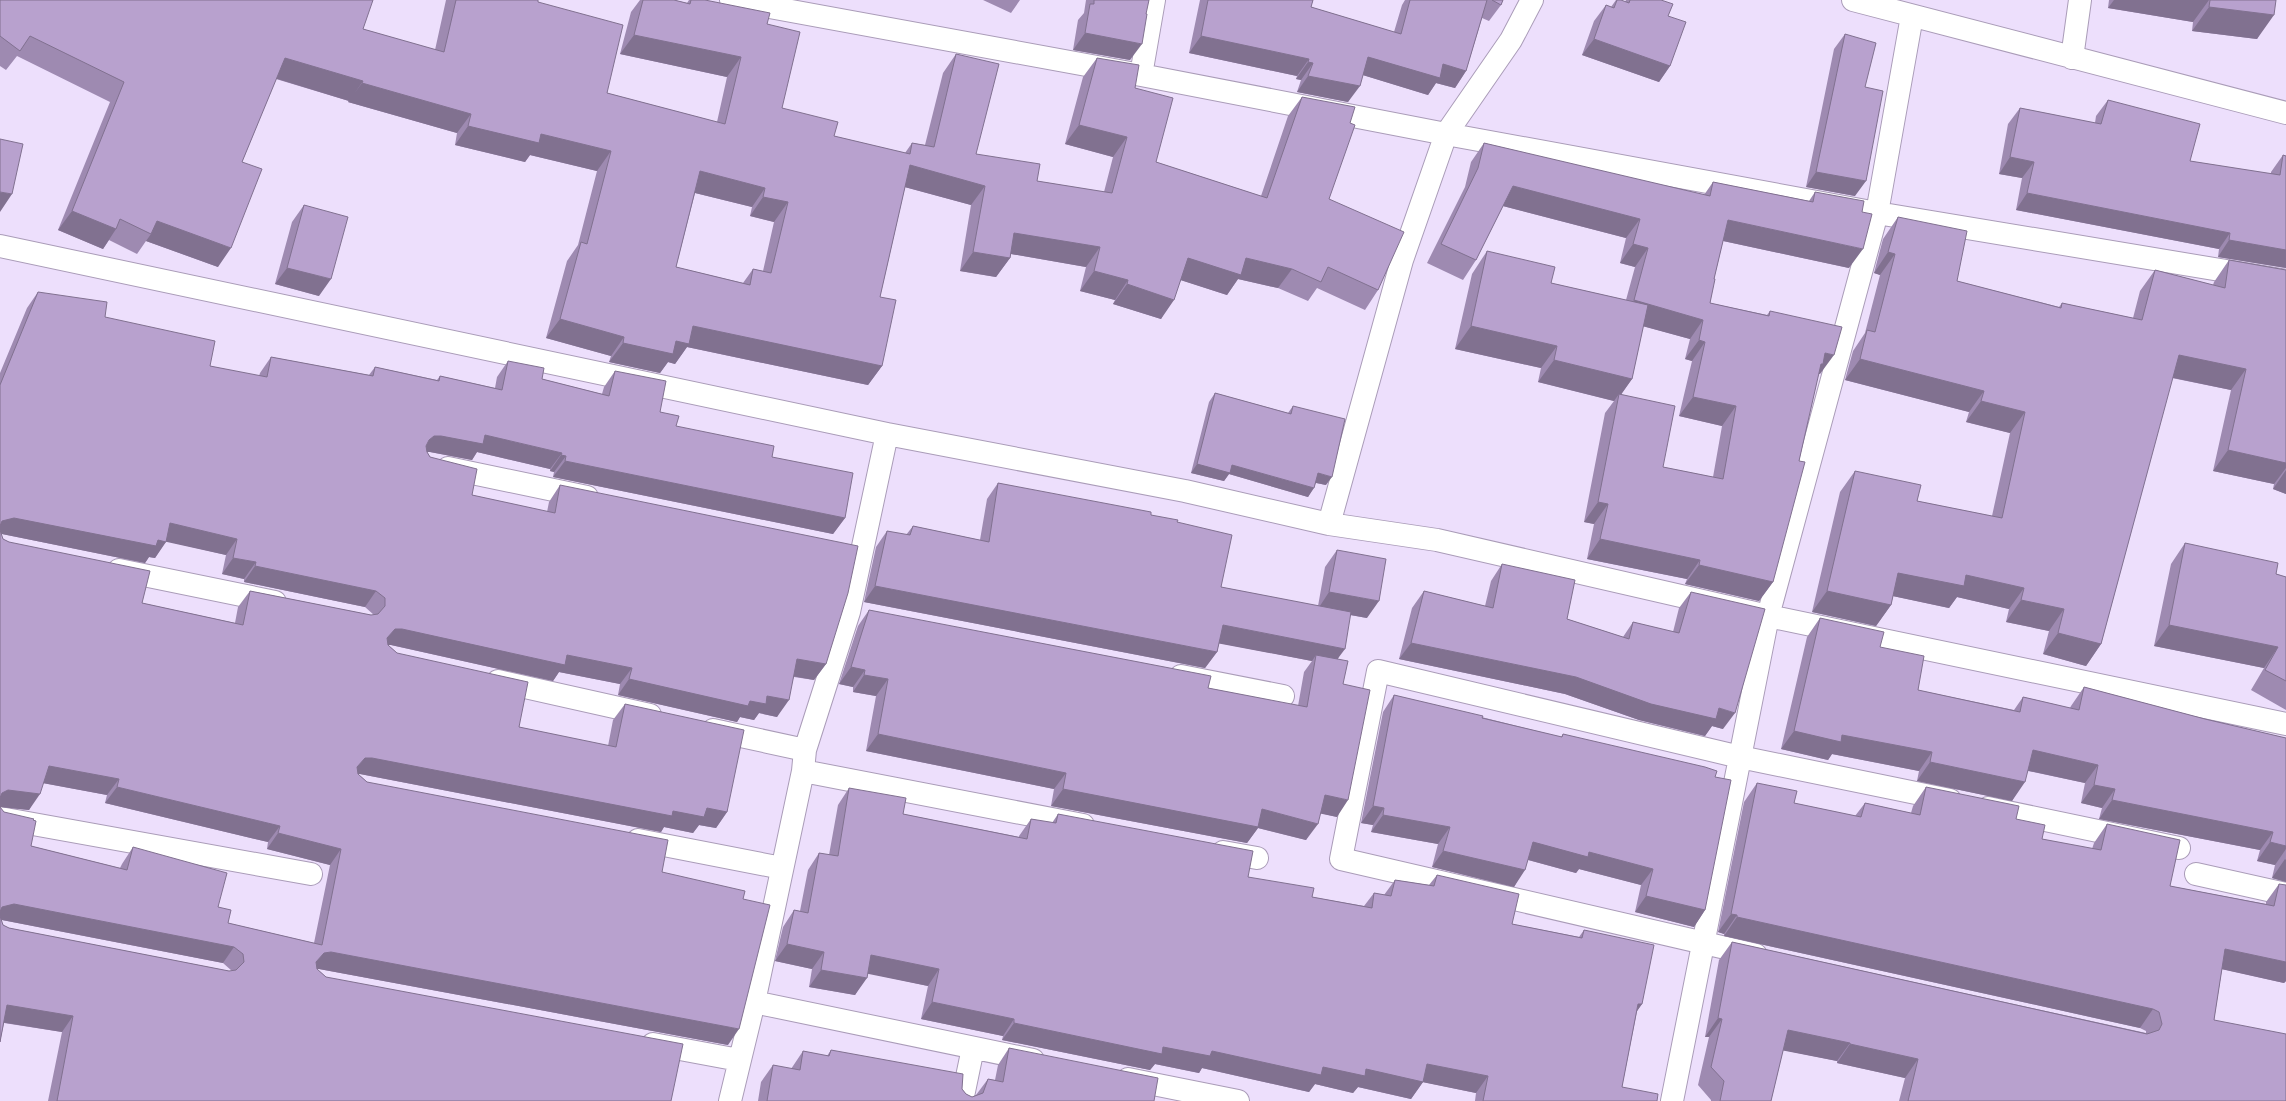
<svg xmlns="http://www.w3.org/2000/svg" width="2286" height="1101" font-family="'Public Sans',sans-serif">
<rect width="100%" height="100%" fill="#eddffc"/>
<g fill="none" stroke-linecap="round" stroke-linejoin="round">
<g stroke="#aa9cb8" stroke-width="24">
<path id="minor" d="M731,0L1141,75L1446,134L1877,213L2286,281
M1853,0L2286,113
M2072,58L2080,0
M1141,75L1154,0
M0,246L887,434L1185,491L1329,524L1437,540L1768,616L2286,724
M448,468L587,497
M1329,524L1402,260L1446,134L1511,40L1532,0
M119,570L275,602
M1181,676L1283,696
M498,681L650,715
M713,730L805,750
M803,771L1083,825
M1988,808L2179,848
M0,818L311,874
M638,840L782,868
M1223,852L1257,858
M2196,874L2286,894
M1756,955L1341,859L1378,671L1740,757L1950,800
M754,1002L1033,1060
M653,1044L739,1060
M1128,1079L1238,1101
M730,1101L754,1002L803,771L805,750L849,612L887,434
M962,1101L973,1048
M1672,1101L1768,616L1877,213L1912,16"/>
</g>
<use href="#minor" stroke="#fff" stroke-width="22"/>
</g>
<path fill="#9e8ab1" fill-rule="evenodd" d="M0,0L363,29L435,50L446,0H538V2L607,93L717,122L727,77L620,54L631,12L640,0H674L687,3L689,0H705L767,24L782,108L834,136L905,153L912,143L925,145L943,73L956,54L976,154L1037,181L1104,192L1113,157L1065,144L1083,77L1097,58L1135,88L1156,162L1261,196L1288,116L1302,97L1329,199L1378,290L1365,310L1317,288L1308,301L1278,288L1238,279L1227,295L1181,280L1161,319L1113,304L1115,300L1080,291L1086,267L1011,254L1010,258L996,277L960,271L971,205L905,187L880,297L882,366L868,385L687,347L675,364L668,362L660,373L609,362L611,356L546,338L567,261L578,245L597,171L530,155L525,162L455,145L457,133L348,102L349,101L276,79L242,162L218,267L146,241L137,254L109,240L103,249L58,230L110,102L17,56L6,70L0,66ZM695,193L752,207L750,216L774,222L763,271L753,269L743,283L676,267Z
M983,0H1020L1011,13Z
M1086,0H1149L1130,60L1073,50L1078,20L1084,13Z
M1200,0H1313L1311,7L1394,32L1402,5L1405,0H1503L1501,5L1489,21L1482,18L1466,71L1455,88L1436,83L1428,95L1363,75L1348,102L1297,92L1301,80L1296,79L1297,76L1189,53Z
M1616,0H1621L1625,2L1626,0H1661L1668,16L1670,66L1659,82L1582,55L1594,21L1606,5L1611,7Z
M2109,0H2276L2257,39L2192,31L2193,22L2108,8Z
M1845,34L1865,87L1855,196L1806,187L1834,49Z
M2108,100L2190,161L2271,174V172L2283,155L2286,156V268L2218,257L2219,249L2016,210L2022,178L1999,174L2008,124L2020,108L2095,123L2096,116Z
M1484,143L1704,195L1713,182L1809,201L1815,192L1849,268L1723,241L1714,279L1710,303L1767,315L1770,311L1820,374H1818L1773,582L1759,601L1685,584L1687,579L1587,559L1594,524L1584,522L1605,413L1614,401L1538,382L1541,368L1455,349L1472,274L1487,251L1551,283L1626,300L1635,267L1620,263L1626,238L1503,206L1476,260L1463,280L1427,263L1465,187L1471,162ZM1643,326L1690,339L1685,359L1692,361L1679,416L1722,426L1713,477L1663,467L1621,394L1632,379Z
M304,205L319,296L275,284L292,222Z
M1898,217L1957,281L2059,307L2062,303L2133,318L2140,291L2155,270L2213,285L2214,282L2229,260L2286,270V494L2273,489L2274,484L2213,471L2231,390L2172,378L2101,644L2086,666L2043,654L2049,631L2006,622L2009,609L1957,597L1949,608L1893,596L1891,605L1876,626L1812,612L1840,492L1855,471L1917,501L1992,516L2010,433L1966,422L1969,412L1845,380L1853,351L1865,333L1880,275L1874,273L1883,239Z
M38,292L105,317L210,366L259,376L260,373L271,357L369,375L375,367L437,380L440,376L495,388L497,377L508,361L542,379L602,394L604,387L615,371L676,426L772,457L845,518L833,534L553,477L554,472L550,471V469L477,452L472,460L430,452H427L430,457L472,495L547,512L549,502L560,485L826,664L814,680L794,677L777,717L759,713L754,720L740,717L737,722L618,695L620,684L559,672L553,681L391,645H388L397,653L519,727L608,746L613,720L625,704L727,812L716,828L699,825L693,833L664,827L661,832L360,774H358L367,782L662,872L743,899L728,1045L319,969H317L326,977L671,1101H48L62,1032L4,1023L0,1042V373L27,308ZM1,534H2L145,563L149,557L155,558L166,541L226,555L222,574L244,579V582L365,607L374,615H371L250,591L238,607L235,623L142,603L9,542L3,539ZM43,783L107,795L105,803L268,842L267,849L330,865L314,943L228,923L218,907L133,847L122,864L120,868L31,846L0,807L29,810ZM1,920H2L223,963L232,971H229L9,928L3,925Z
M1215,393L1288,413L1293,406L1326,485L1316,483L1308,497L1229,474L1224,481L1191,473L1209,402Z
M998,483L1151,515L1177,522L1221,587L1318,606L1325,567L1337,550L1367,618L1350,615L1338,659L1343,684L1337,817L1320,813L1306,840L1258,828L1247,843L1051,806L1054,789L866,751L876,696L853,692V687L839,684L858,626L869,610L1208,688L1298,706L1304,672L1312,661L1219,643L1217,652L1205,668L864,602L876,547L887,531L906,535L913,526L980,540L987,499Z
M2185,543L2286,577V710L2251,690L2264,668L2154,646L2171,564Z
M1502,564L1567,619L1623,637L1633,622L1673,632L1679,608L1691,592L1723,729L1712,726L1705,736L1639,720L1565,694L1399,659L1412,608L1424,591L1485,606L1491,581Z
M1820,618L1880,647L1918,690L2014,710L2023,697L2070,708L2071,706L2084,687L2205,719L2286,738V882L2272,878L2275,865L2257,861L2260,850L2099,819L2102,808L2081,803L2085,783L2028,771L2012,801L1917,781L1919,771L1832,754L1828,760L1781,749L1807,637Z
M1394,695L1561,737L1563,734L1715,777L1705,910L1694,927L1635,912L1641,885L1579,869L1576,873L1528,860L1514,887L1432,867L1438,844L1371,832L1373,825L1361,823L1383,712Z
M1757,783L1794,803L1855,816L1865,803L1911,813L1913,806L1926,787L2016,819L2042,839L2092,849L2094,843L2107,824L2170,886L2266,904V902L2279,884L2286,981L2284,983L2222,969L2214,1020L2286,1101H1899L1905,1078L1837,1063V1061L1783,1050L1771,1101H1711V1100L1698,1085L1709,1037H1705L1719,960L1732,942L2146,1033V1031L2140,1028L1724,936V934L1718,932L1744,802Z
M849,788L903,814L1019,837V836L1031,819L1052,823L1058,814L1248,877L1312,897L1364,906L1374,893L1384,895L1395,880L1429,885L1437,875L1512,924L1579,937L1584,930L1642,1004L1637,1011L1622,1087L1657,1101H1475L1476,1093L1423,1082L1411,1099L1358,1087L1353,1093L1315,1084L1309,1092L1202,1068L1199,1073L1155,1064L1150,1070L1002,1040L1003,1036L921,1019L928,986L868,973L855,995L809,987L812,969L775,961L783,927L794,910L800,911L808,870L819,853L829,855L838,805Z
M1009,1048L1154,1101H758L761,1082L773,1065L791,1069L803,1051L827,1056L831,1050L962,1089L966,1094L972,1097L976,1095L988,1079L995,1080L998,1065Z"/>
<path fill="#817190" d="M2114,0H2209L2193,22L2108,8Z
M2209,7L2274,15L2257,39L2192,31Z
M1085,33L1142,44L1130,60L1073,50Z
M634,35L741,57L727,77L620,54Z
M1201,36L1309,59L1297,76L1189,53Z
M1594,39L1670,66L1659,82L1582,55Z
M1368,57L1443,64L1466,71L1455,88L1436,83L1428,95L1356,73Z
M285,58L363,81L349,101L271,77Z
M1308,62L1313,63L1301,80L1296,79Z
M1308,76L1360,86L1348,102L1297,92Z
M362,83L471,114L457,133L348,102Z
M1079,125L1127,137L1113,157L1065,144Z
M468,126L541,134L611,151L597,171L530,155L525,162L455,145Z
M2010,157L2034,162L2022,178L1999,174Z
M910,165L985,186L971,205L897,185Z
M700,171L765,188L752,207L687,191Z
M1816,172L1866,181L1855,196L1806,187Z
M1513,186L1640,219L1626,238L1499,205Z
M0,192L12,194L0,212Z
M2027,193L2230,233L2219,249L2016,210Z
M763,197L788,202L774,222L750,216Z
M72,211L116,229L103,249L58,230Z
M1728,220L1863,249L1849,268L1714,239Z
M157,221L231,248L218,267L146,241L151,234Z
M1014,233L1100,247L1086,267L1000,252Z
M2229,240L2286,250V268L2218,257Z
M1633,244L1648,248L1635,267L1620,263Z
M973,252L1010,258L996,277L960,271Z
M1888,252L1895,254L1880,275L1874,273Z
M1188,258H1246L1292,269L1278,288L1238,279L1227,295L1174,278Z
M287,268L331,279L319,296L275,284Z
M1094,271L1128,280L1115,300L1080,291Z
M1127,284L1174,300L1161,319L1113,304Z
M1634,300L1703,320L1690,339L1620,320Z
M560,319L624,337L611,356L546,338Z
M693,326L882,366L868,385L687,347L675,364L668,362L660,373L609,362L623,343L676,341Z
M1471,326L1557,346L1541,368L1455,349Z
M1699,340L1705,342L1692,361L1685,359Z
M1825,353L1834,355L1820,374L1816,373Z
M2179,355L2246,369L2231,390L2164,376Z
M1860,359L1984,391L1969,412L1845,380Z
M1554,360L1632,379L1618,399L1619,394L1614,401L1538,382Z
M1693,397L1736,406L1722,426L1679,416Z
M1981,401L2025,412L2010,433L1966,422Z
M485,435L562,453L550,469L477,452L472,460L430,452H423L429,440L434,436Z
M2228,450L2286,463V468L2274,484L2213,471Z
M561,455L566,456L554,472L550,471Z
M565,461L845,518L833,534L553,477Z
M1197,464L1232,465L1314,488L1308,497L1229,474L1224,481L1191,473Z
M2286,470V494L2273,489Z
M1318,473L1332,477L1326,485L1312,482Z
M1598,502L1608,504L1594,524L1584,522Z
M14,518L158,540L166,542L155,558L149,557L145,563L2,534L0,535V525L2,521Z
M170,523L237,539L226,555L158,540Z
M1600,539L1700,560L1687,579L1587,559Z
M233,558L256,562L244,579L222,574Z
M1699,565L1773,582L1759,601L1685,584Z
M255,566L376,591L365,607L244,582Z
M1898,573L1966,575L2024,588L2009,609L1957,597L1949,608L1883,594Z
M875,586L1217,652L1205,668L864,602Z
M1827,591L1891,605L1876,626L1812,612Z
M1329,592L1379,601L1367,618L1318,609Z
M2021,600L2064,609L2049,631L2006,622Z
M1223,625L1345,649L1333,665L1316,655L1312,661L1211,642Z
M2169,625L2278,647L2264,668L2154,646Z
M395,629H402L567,655L632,668L620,684L559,672L553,681L391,645H384L387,638Z
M2058,633L2101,644L2086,666L2043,654Z
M1411,643L1576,677L1719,708L1735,713L1723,729L1712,726L1705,736L1639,720L1565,694L1399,659Z
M797,659L826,664L814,680L786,675Z
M851,667L865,670L853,687L839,684Z
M864,675L888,679L876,696L853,692Z
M629,679L750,701L767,696L789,700L777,717L759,713L754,720L740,717L737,722L618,695Z
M1794,731L1842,735L1932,752L1919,771L1832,754L1828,760L1781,749Z
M878,734L1066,773L1054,789L866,751Z
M2033,750L2098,765L2085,783L2020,769Z
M365,758H372L673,811L707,808L727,812L716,828L699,825L693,833L664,827L661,832L360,774H354L357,767Z
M1930,762L2025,782L2012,801L1917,781Z
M49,766L119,779L107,795L37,782Z
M2094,785L2115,789L2102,808L2081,803Z
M117,787L280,826L268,842L105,803Z
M1063,789L1262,809L1318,824L1306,840L1258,828L1247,843L1051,806Z
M8,790L40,794L29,810L0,807V796L2,793Z
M1325,795L1348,800L1337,817L1313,812Z
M2112,800L2273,832L2260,850L2099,819Z
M1373,806L1384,808L1373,825L1361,823Z
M1383,815L1450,827L1438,844L1371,832Z
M278,833L341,849L330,865L267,849Z
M1533,842L1589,852L1653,869L1641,885L1579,869L1576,873L1521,858Z
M2270,842L2286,846V849L2275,865L2257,861Z
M1443,851L1525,870L1514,887L1432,867Z
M2285,859L2286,860V882L2272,878Z
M1646,896L1705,910L1694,927L1635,912Z
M14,904L234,947L223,963L2,920L0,921V910L2,907Z
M1731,914L1737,915L1724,934L1718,932Z
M1737,917L2153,1009L2140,1028L1724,936Z
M787,944L824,952L812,969L775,961Z
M2225,949L2286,962V981L2284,983L2212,967Z
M331,952L739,1029L728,1045L319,969H312L316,962L324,953Z
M871,955L939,969L928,986L859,972Z
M821,970L867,978L855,995L809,987Z
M932,1002L1014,1019L1003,1036L921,1019Z
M1638,1004H1642L1630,1021Z
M7,1005L73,1016L62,1032L0,1022Z
M1718,1018L1722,1019L1709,1037H1705Z
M1014,1023L1163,1047L1212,1051L1323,1067L1366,1069L1427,1064L1488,1076L1476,1093L1422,1082H1423L1411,1099L1358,1087L1353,1093L1315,1084L1309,1092L1202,1068L1199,1073L1155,1064L1150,1070L1002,1040Z
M1788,1030L1850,1043L1837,1061L1775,1049Z
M1850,1044L1918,1059L1905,1078L1837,1063Z"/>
<path fill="#b8a1ce" stroke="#817190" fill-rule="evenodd" d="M0,0H373L363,29L444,52L456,0H538V2L623,25L607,93L725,124L741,57L634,35L643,0H674L690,4L691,0H705L770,13L767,24L800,32L782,108L838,122L834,136L910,154L912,143L934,147L956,54L999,64L976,154L1040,164L1037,181L1112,193L1127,137L1079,125L1097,58L1139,65L1135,88L1173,98L1156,162L1267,198L1302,97L1355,107L1350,123L1355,125L1329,199L1404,232L1378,290L1328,267L1321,282L1292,269L1246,258L1241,275L1188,258L1174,300L1127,284L1128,280L1094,271L1100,247L1014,233L1010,258L973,252L985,186L910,165L880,297L896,300L882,366L693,326L689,344L676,341L673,354L623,343L624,337L560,319L581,242L587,244L611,151L541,134L539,143L468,126L471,114L362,83L363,81L285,58L242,162L262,169L231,248L157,221L151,234L120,219L116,229L72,211L124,82L30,36L20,51L0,36ZM700,171L765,188L763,197L788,202L771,273L753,269L750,285L676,267Z
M1094,0H1149L1146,14H1147L1142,44L1085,33L1090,4H1094Z
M1208,0H1313L1311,7L1401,34L1410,0H1487L1466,71L1443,64L1440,78L1368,57L1360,86L1308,76L1313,63L1308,62L1309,59L1201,36Z
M1492,0H1503L1501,5Z
M1617,0H1621L1629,3L1630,0H1661L1673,4L1668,16L1686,22L1670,66L1594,39L1606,5L1614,8Z
M2210,0H2276L2274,15L2209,7Z
M1845,34L1876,43L1865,87L1883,91L1866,181L1816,172Z
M2108,100L2200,124L2190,161L2280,175L2283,155L2286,156V250L2229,240L2230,233L2027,193L2034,162L2010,157L2020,108L2101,124Z
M0,139L23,144L12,194L0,192Z
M1484,143L1710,196L1713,182L1813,202L1815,192L1864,201L1862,212L1872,214L1863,249L1728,220L1714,279H1715L1710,303L1769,316L1770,311L1842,327L1834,355L1825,353L1823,364H1821L1799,461L1805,462L1773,582L1699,565L1700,560L1600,539L1608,504L1598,502L1619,394L1675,406L1663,467L1723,479L1736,406L1693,397L1705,342L1699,340L1703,320L1634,300L1648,248L1633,244L1640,219L1513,186L1476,260L1441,244L1478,168Z
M304,205L348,217L331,279L287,268Z
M1898,217L1967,231L1957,281L2061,308L2062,303L2142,320L2155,270L2225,288L2229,260L2286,270V463L2228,450L2246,369L2179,355L2101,644L2058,633L2064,609L2021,600L2024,588L1966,575L1964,586L1898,573L1891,605L1827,591L1855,471L1921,485L1917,501L2002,518L2025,412L1981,401L1984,391L1860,359L1867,330L1875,332L1895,254L1888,252Z
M1487,251L1555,267L1551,283L1648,305L1632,379L1554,360L1557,346L1471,326Z
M38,292L107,302L105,317L215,341L210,366L267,377L271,357L373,376L375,367L439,381L440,376L502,390L508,361L544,368L542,379L609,396L615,371L666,381L660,412L679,416L676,426L774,446L772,457L853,473L845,518L565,461L566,456L561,455L562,453L485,435L483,444L441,436H434L429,440L426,446L427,452L430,457L477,469L472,495L555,513L560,485L858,546L848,593L826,664L797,659L789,700L767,696L766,704L750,701L748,706L629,679L632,668L567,655L565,665L402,629H395L387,638L388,645L397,653L528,682L519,727L616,747L625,704L744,730L727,812L707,808L704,817L673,811L672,816L372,758H365L357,767L358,774L367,782L668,840L662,872L745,891L743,899L770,905L739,1029L331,952L324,953L316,962L317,969L326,977L683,1044L671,1101H57L73,1016L7,1005L0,1042V916L3,925L9,928L229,971L236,970L244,962L243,954L234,947L14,904L2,907L0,912V807L4,812L34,819L33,820L36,821L31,846L127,870L133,847L227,873L218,907L231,910L228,923L322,945L341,849L278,833L280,826L117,787L119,779L49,766L40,794L8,790L2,793L0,798V530L3,539L9,542L150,571L142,603L243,625L250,591L371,615L378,614L385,606V598L376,591L255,566L256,562L233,558L237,539L170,523L166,542L158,540L156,546L14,518L2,521L0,526V385Z
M1215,393L1291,414L1293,406L1345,419L1332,477L1318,473L1314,488L1232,465L1230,473L1197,464Z
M998,483L1151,512V515L1178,520L1177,522L1232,535L1221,587L1351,612L1345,649L1223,625L1217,652L875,586L887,531L910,535L913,526L989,542Z
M2185,543L2278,563L2276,574L2286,577V681L2265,670L2278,647L2169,625Z
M1337,550L1386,559L1379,601L1329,592Z
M1502,564L1575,580L1567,619L1629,639L1633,622L1679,633L1691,592L1765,609L1735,713L1719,708L1716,719L1651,704L1576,677L1411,643L1424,591L1493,608Z
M869,610L1211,676L1208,688L1307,707L1316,655L1348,661L1343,684L1370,690L1348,800L1325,795L1318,824L1262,809L1258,827L1063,789L1066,773L878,734L888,679L864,675L865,670L851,667Z
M1820,618L1884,632L1880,647L1924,656L1918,690L2020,712L2023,697L2079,710L2084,687L2205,719L2286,738V846L2270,842L2273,832L2112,800L2115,789L2094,785L2098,765L2033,750L2025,782L1930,762L1932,752L1842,735L1841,742L1794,731Z
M1394,695L1483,716L1482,718L1562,737L1563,734L1705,767L1717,771L1715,777L1731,780L1705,910L1646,896L1653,869L1589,852L1588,857L1533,842L1525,870L1443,851L1450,827L1383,815L1384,808L1373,806Z
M1757,783L1797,791L1794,803L1861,817L1865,803L1920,815L1926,787L2019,806L2016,819L2045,825L2042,839L2101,850L2107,824L2180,840L2170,886L2274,906L2279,884L2286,885V962L2225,949L2214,1020L2286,1034V1101H1908L1918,1059L1850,1044V1043L1788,1030L1771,1101H1720L1724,1081L1711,1067L1722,1019L1718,1018L1732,942L2147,1034L2159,1030L2162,1024L2159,1012L2153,1009L1737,917V915L1731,914Z
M849,788L906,798L903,814L1027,839L1031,819L1056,823L1058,814L1253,851L1248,877L1314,888L1312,897L1372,908L1374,893L1391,896L1395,880L1434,886L1437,875L1519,894L1512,924L1582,938L1584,930L1654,945L1642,1004H1638L1622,1087L1658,1094L1657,1101H1483L1488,1076L1427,1064L1423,1082L1366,1069L1365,1076L1323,1067L1321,1075L1212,1051L1210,1056L1163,1047L1162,1054L1014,1023V1019L932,1002L939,969L871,955L867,978L821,970L824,952L787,944L794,910L808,913L819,853L838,856Z
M1009,1048L1158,1078L1154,1101H767L773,1065L800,1070L803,1051L829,1056L831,1050L963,1074L962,1089L966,1094L972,1097L983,1093L988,1079L1003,1082Z"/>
</svg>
